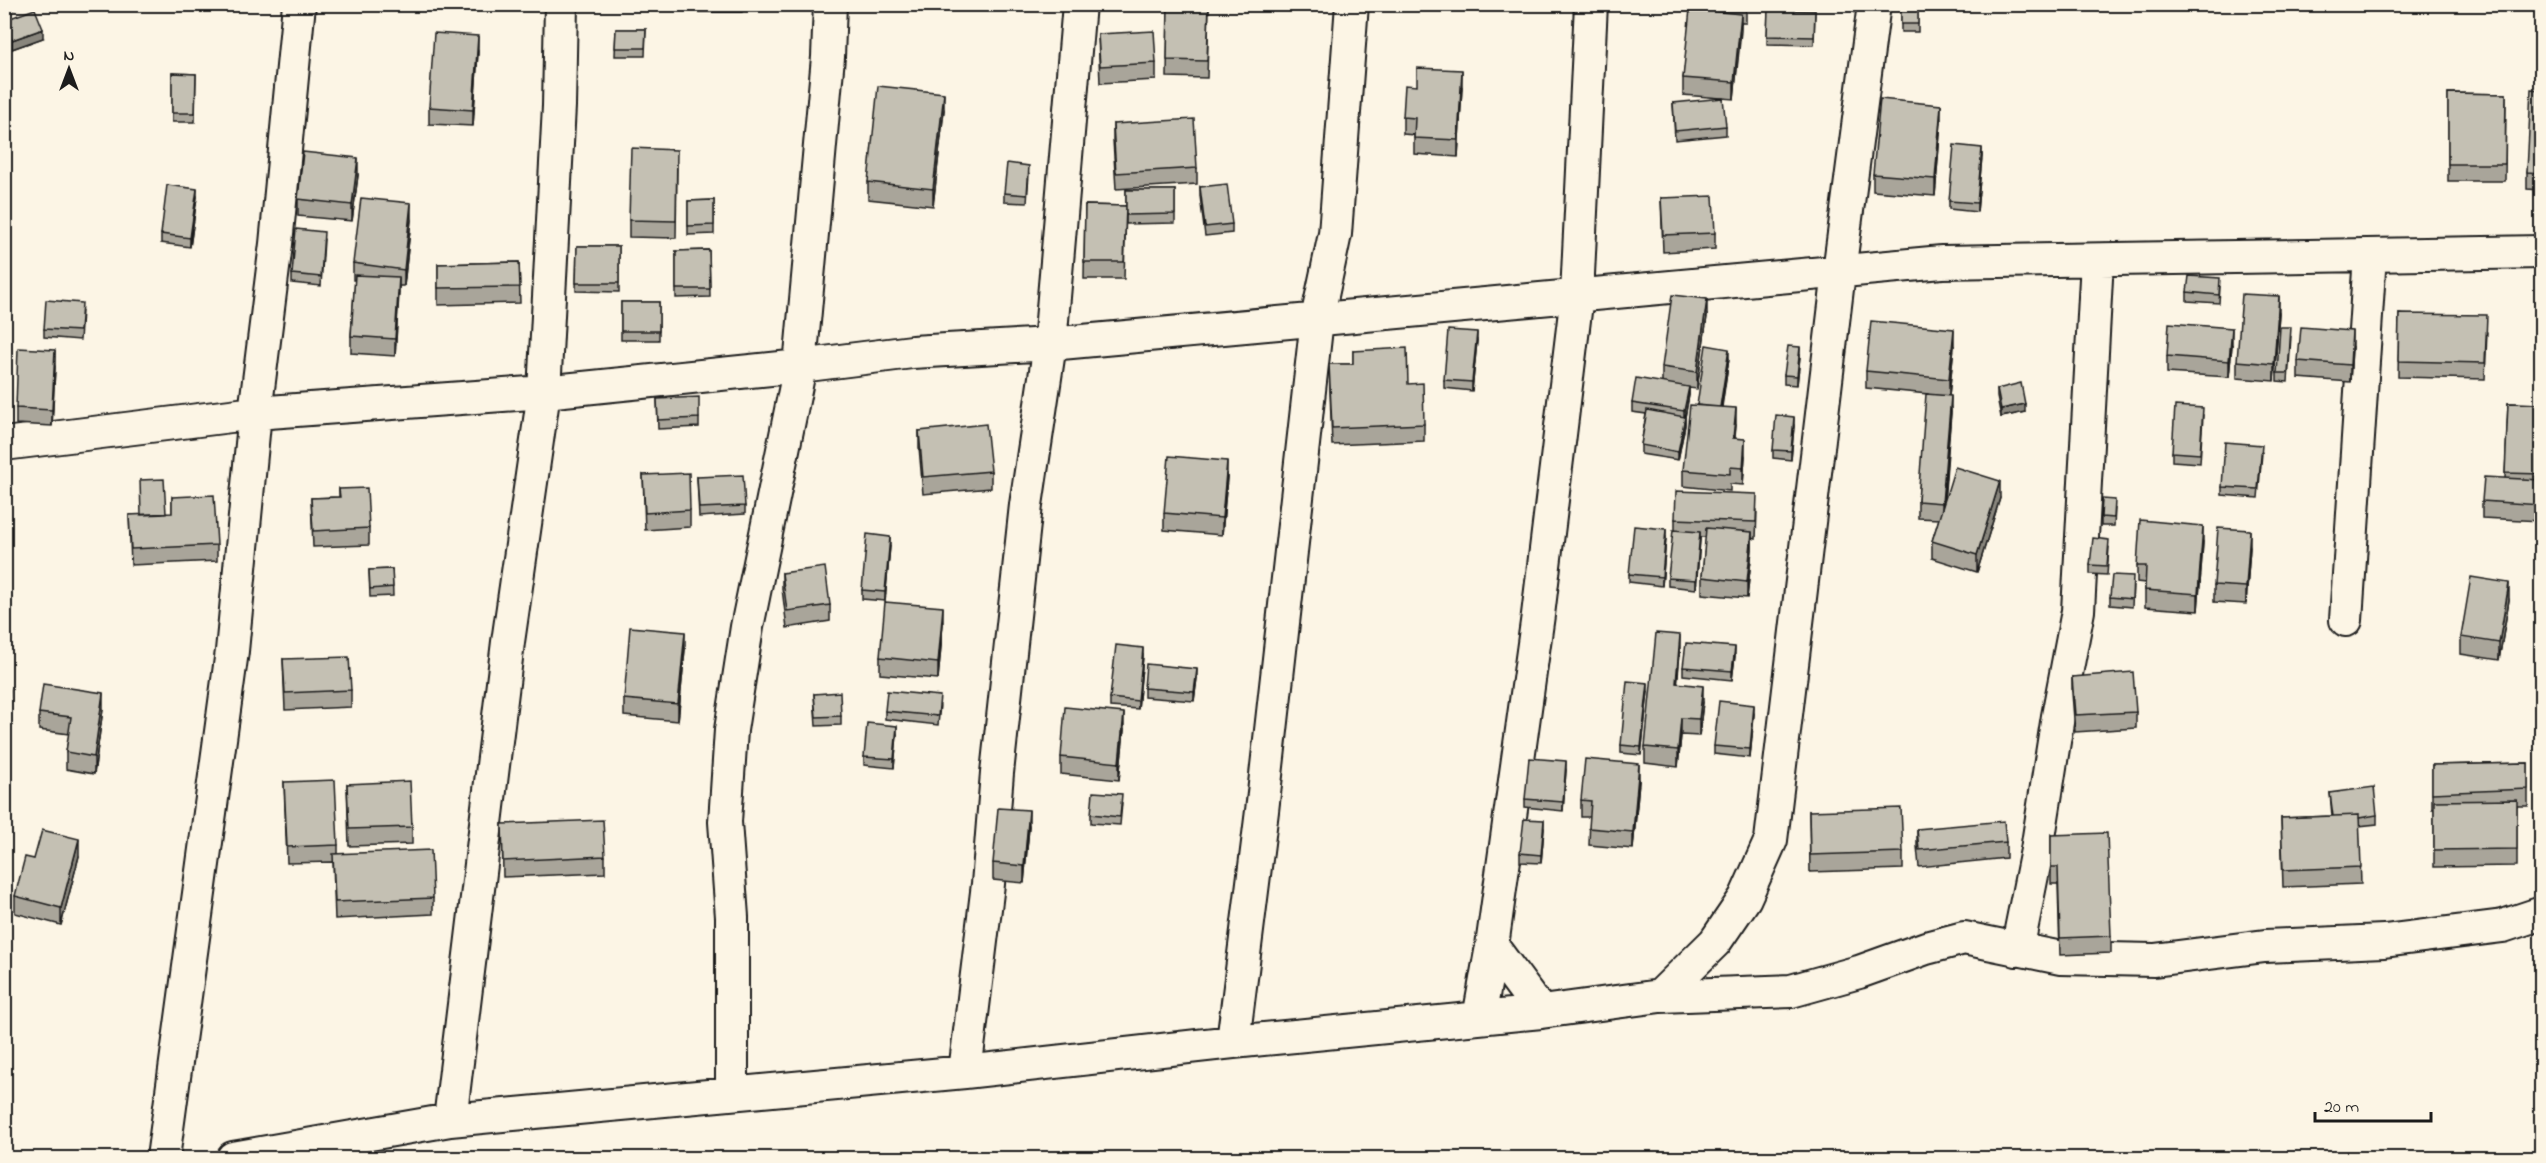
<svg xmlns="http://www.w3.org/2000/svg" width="2546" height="1163" font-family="'Indie Flower',sans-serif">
<rect width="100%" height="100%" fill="#fcf5e5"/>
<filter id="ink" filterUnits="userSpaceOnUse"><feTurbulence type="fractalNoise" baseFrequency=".0167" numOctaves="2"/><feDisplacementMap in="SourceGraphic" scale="12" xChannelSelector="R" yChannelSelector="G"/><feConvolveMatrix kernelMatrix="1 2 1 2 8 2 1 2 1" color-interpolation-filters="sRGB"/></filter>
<g filter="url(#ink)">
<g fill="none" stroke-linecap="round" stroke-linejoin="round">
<g stroke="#1c1c1c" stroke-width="36">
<path id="street" d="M4,444L255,413L544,392L800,366L912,352L1050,344L1942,262L2542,252
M2346,620L2370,255
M1492,946L1541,1012
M2017,950L2037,850L2058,716L2078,611L2097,260
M1660,996L1715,942L1745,898L1771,840L1839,272L1874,4
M1479,1018L1492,946L1538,615L1577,295L1591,4
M1233,1042L1262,811L1317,319L1335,234L1352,4
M965,1072L988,884L997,773L1026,505L1050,344L1079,4
M732,1092V917L725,822L731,730L747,627L800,366L828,57L830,4
M450,1120L508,642L544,392L559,106L561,4
M163,1158L232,651L255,413L276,244L299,4
M233,1158L450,1120L965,1072L1233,1042L1541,1012L1660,996L1791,991L1859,972L1926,948L1964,938L2061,958L2154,960L2265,946L2384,941L2503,926L2542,913"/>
</g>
<use href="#street" stroke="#fcf5e5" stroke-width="32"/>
</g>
<path fill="#a9a59a" stroke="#1c1c1c" stroke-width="1.5" d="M699,4H742V12H699Z
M1167,4H1209L1207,78L1167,77L1168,7H1167Z
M1693,4H1746V23H1741L1734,99L1683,95V78L1693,9Z
M1901,7H1918V32H1901Z
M1768,9L1815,11L1814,45L1767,44Z
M5,20L43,38L12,49L5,28Z
M616,29H646L645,56H615Z
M1098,34L1156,63V80L1100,83Z
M478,52L473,126L429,124V107Z
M172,73L196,74L195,122H172Z
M1462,87L1458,157L1414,154V135L1403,134V117Z
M2541,90V190L2527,189V172Z
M2448,93L2506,94L2505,181H2448Z
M1673,103L1726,126V135L1675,140Z
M944,110L933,206L868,199V182Z
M1941,121L1935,196L1873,191V174Z
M1113,124L1197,168V184L1116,189L1113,140Z
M1982,156L1977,212L1949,209V201Z
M677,166L676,238L629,237V220Z
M1029,174L1027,203L1004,202V193Z
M358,175L352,221L298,216V199Z
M1200,187L1232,224V233L1205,236L1200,196Z
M1126,190H1175V223L1126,224Z
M197,197L190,247L161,243V234Z
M1661,198L1715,233V249L1663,252Z
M714,200V234L688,235V201Z
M1085,205L1126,206L1124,279H1084Z
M411,220L404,286H399L395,356L351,353V336L355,280H353V263Z
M324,240L321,286L292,283V274Z
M577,246H619V292L576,291Z
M709,250L710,297L676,298V251Z
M519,262L520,303L438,305V264Z
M2220,287L2219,303L2187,301V292Z
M621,302H659V340H621Z
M82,311L80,340L44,337V329Z
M2279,313L2274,381L2237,378V361Z
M2399,314L2487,332L2485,379L2398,377Z
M1707,316L1697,389L1689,388V395L1685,417V425L1678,460L1641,454V445L1646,414L1632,412V403L1662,382V367Z
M2291,336L2288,382L2277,381V373Z
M1477,341L1472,391L1444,388V380Z
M2232,345L2229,377L2167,373V356Z
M1954,346L1949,395L1951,412L1944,504L2000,498L1977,572L1932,558V541L1939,519L1918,518V501L1928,394L1866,388V371Z
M2352,347L2350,382L2298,378V361Z
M1353,351L1408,384L1424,424V441L1332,445L1329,364H1353Z
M1800,356L1797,385L1784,384V375Z
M1729,358L1722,407L1736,425L1735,438L1745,456L1743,485L1730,484V491L1683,486V470Z
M55,367L52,426L16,424V408Z
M1997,389L2025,412L2001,417L1997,397Z
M657,399L699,418V427L658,429Z
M2508,403L2541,404V521L2482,518V501L2505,478Z
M2203,416L2200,463L2172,461V452Z
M1794,426L1791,460L1773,458V450Z
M919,431L991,471V488L923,494L919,447Z
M2262,453L2258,498L2222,495V487Z
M643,475L690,510V527L645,530Z
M697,477L745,506V514L699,517Z
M1227,477L1222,535L1164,530V513Z
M339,489L369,528V545L313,547L311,498L339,497Z
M172,497L217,545V561L131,565L129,515L172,514Z
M2115,509L2114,526H2101V517Z
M1757,510L1756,539L1752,538V549L1747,598L1702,594V577L1706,537H1700L1696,589L1668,586V578L1675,530V519Z
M1666,538L1662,586L1629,582V574Z
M2203,542L2198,611L2145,607V583L2137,582V566Z
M890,546L885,601L862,599V590Z
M2250,547L2246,604L2214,602V585Z
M2109,548L2107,575L2090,574V565Z
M392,569L393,596L370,597L369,570Z
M782,573L830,605V621L787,628L782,589Z
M2133,584L2132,607L2110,605V597Z
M2509,600L2499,660L2461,654V637Z
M943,624L938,679L880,674V657Z
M685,649L678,721L624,716V699Z
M1680,652L1677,683L1703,702L1699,736L1681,735L1678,767L1645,763V747Z
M1143,656L1138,709L1110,707V698Z
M1735,656L1732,680L1683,675V667Z
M283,659L351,690V707L285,710Z
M2072,677L2136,712V728L2075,732L2072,693Z
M1197,678L1194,701L1144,697V688Z
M1648,691L1641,755L1621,753V745Z
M814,694L841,716V725L816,726Z
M940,705L938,725L885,719V711Z
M103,709L94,774L66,769V752L69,734L39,730V713Z
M1754,714L1750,758L1714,754V746Z
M1124,730L1119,780L1061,774V757Z
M897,734L894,768L864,765V757Z
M2528,763V806H2517V866L2434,867V809H2432V765Z
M1566,770L1563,811L1525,807V799Z
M1639,781L1633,849L1589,845L1590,817H1581V800Z
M284,782L338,845V854L433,898V914L335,919L333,862L287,863Z
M347,784L412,827V844L349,846Z
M2330,793L2377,815V824L2359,826L2361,884L2283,887L2281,818L2332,816Z
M1122,803L1120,825L1091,823V814Z
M1809,811L1903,852V869L1810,872Z
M502,824L605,856V873L503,877Z
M1029,827L1024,883L993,880V863Z
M1544,829L1541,863L1520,862V853Z
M1917,829L2006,842V858L1919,867L1917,846Z
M2051,835L2111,936V953L2060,955L2058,884H2051Z
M79,856L61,925L15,913V896L34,859Z"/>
<path fill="#89867d" stroke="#1c1c1c" stroke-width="1.5" d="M4,4H27V5L4,12Z
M1741,14V31L1734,99V82Z
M43,29V38L12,49V40Z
M478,36V52L473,126V110Z
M1462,70V87L1458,157V140Z
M944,93V110L933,206V189Z
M1941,105V121L1935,196V179Z
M1982,148V156L1977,212V203Z
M358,158V175L352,221V205Z
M197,189V197L190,247V238Z
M411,203V220L404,286V270Z
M399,277V294L395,356V339Z
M2279,296V313L2274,381V364Z
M1707,299V316L1697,389V372Z
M2232,328V345L2229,377V361Z
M1954,329V346L1949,396V379Z
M2352,331V347L2350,382V365Z
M1477,332V341L1472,391V382Z
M1800,347V356L1797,385V376Z
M1729,349V358L1719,423V414Z
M55,350V367L52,426V410Z
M1689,387V395L1685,417V425L1678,460V452L1684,420V411Z
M1951,396V412L1942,519V503Z
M2025,404V412L2001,417V409Z
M1736,408V425L1733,454V438Z
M1794,417V426L1791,460V451Z
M1745,439V456L1743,485V468Z
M1227,461V477L1222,535V518Z
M2000,481V498L1977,572V555Z
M2203,526V542L2198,611V594Z
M1666,529V538L1662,586V577Z
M2250,530V547L2246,604V587Z
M1700,532V541L1696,589V580Z
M1752,532V549L1747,598V582Z
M890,537V546L885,601V592Z
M2509,583V600L2499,660V643Z
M943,607V624L938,679V663Z
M685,632V649L678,721V704Z
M1680,635V652L1676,700V683Z
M1735,647V656L1732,680V671Z
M1143,648V656L1138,709V701Z
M1197,669V678L1194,701V692Z
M1648,683V691L1641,755V747Z
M1703,686V702L1699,736V719Z
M9,689V697L4,732V724Z
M103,693V709L94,774V757Z
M1754,705V714L1750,758V749Z
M1124,713V730L1119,780V763Z
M1681,718V735L1678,767V750Z
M897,726V734L894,768V759Z
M1566,761V770L1563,811V802Z
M1639,764V781L1633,849V832Z
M1029,810V827L1024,883V866Z
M1544,820V829L1541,863V855Z
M79,839V856L61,925V908Z"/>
<path fill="#c4c0b3" stroke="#1c1c1c" stroke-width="1.5" d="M1168,4H1209L1207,61L1167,60Z
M1694,4H1746V6L1694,8Z
M1901,7H1918V24H1901Z
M35,9L43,29L12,40L5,20Z
M1690,9L1741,14L1734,82L1683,78Z
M1768,9L1815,11L1814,37L1767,36Z
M616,29H646L645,48H615Z
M1154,31L1156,63L1100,66L1098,34Z
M434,33L478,36L473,110L429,107Z
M1417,68L1462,70L1458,140L1414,138L1415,118L1403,117L1405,85L1417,86Z
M172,73L196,74L195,113H172Z
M878,86L944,93L933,189L868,182Z
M2531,89L2541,90V173L2527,172Z
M2448,93L2506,94L2505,164H2448Z
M1723,98L1726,126L1675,131L1673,103Z
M1880,99L1941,105L1935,179L1873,174Z
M1194,119L1197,168L1116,173L1113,124Z
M1954,145L1982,148L1977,203L1949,201Z
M631,148L677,150L676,221L629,220Z
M303,152L358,158L352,205L298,199Z
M1007,163L1029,166L1027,195L1004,193Z
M1227,184L1232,224L1205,227L1200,187Z
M167,185L197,189L190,238L161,234Z
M1126,190H1175V214L1126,215Z
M1713,196L1715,233L1663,235L1661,198Z
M361,198L411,203L404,270L353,263Z
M714,200V225L688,226V201Z
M1085,205L1126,206L1124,262H1084Z
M296,229L324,232L321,277L292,274Z
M577,246H619V283H576Z
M709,250L710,289H676V251Z
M519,262L520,287L438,288V264Z
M355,275L399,277L395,339L351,336Z
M2189,276L2220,278L2219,295L2187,292Z
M2242,294L2279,296L2274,364L2237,361Z
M1672,295L1707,299L1697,372L1662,367Z
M46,300L82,303L80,331L44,329Z
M621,302H659V331H621Z
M2399,314L2487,315L2485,363L2398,361Z
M1871,321L1954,329L1949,379L1866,371Z
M2169,323L2232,328L2229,361L2167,356Z
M2280,327H2291L2288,373H2277Z
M2301,327L2352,331L2350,365L2298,361Z
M1448,330L1477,332L1472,382L1444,380Z
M1706,345L1729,349L1720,407L1697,405Z
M1788,346L1800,347L1797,376L1784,375Z
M18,348L55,350L52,410L16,408Z
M1407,348L1408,384L1423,383L1424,424L1332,428L1329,364H1353V351Z
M1636,378L1689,387L1684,411L1632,403Z
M2021,383L2025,404L2001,409L1997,389Z
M1926,394L1951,396L1942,503L1918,501Z
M699,397V418L658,420L657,399Z
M2508,403L2541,404V474L2505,473Z
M1690,405L1736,408L1733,438L1745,439L1743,468L1730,467V474L1683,470Z
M2175,406L2203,408L2200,454L2172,452Z
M1647,410L1685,417L1678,452L1641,445Z
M1776,415L1794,417L1791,451L1773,450Z
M986,424L991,471L923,477L919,431Z
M2225,442L2262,445L2258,489L2222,487Z
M1169,456L1227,461L1222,518L1164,513Z
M1955,467L2000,481L1977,555L1932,541Z
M689,473L690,510L645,513L643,475Z
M743,475L745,506L699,508L697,477Z
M2484,477L2541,480V505L2482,501Z
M164,479L166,514L141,515L140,480Z
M367,488L369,528L313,531L311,498L340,497L339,489Z
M1676,491L1757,494L1756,522L1675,519Z
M214,495L217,545L131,549L129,515L172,513V497Z
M2102,499L2115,500L2114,518L2101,517Z
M2140,520L2203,526L2198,594L2145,590L2146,566H2137Z
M1634,526L1666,529L1662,577L1629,574Z
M1706,528L1752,532L1747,582L1702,577Z
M2218,528L2250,530L2246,587L2214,585Z
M1673,530L1700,532L1696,580L1668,578Z
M867,534L890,537L885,592L862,590Z
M2093,538L2109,540L2107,566L2090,565Z
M825,567L830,605L787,611L782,573Z
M392,569L393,587L370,589L369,570Z
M2112,575L2133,576L2132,599L2110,597Z
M2471,577L2509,583L2499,643L2461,637Z
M885,602L943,607L938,663L880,657Z
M630,627L685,632L678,704L624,699Z
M1656,633L1680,635L1676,683L1703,686L1699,719L1681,718L1678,750L1645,747Z
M1686,643L1735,647L1732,671L1683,667Z
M1116,645L1143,648L1138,701L1110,698Z
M349,657L351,690L285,693L283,659Z
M1146,664L1197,669L1194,692L1144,688Z
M2133,672L2136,712L2075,715L2072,677Z
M1627,681L1648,683L1641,747L1621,745Z
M43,684L103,693L94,757L66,752L71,717L39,713Z
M4,688L9,689L4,724Z
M887,691L940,696L938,716L885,711Z
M840,692L841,716L816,717L814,694Z
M1719,701L1754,705L1750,749L1714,746Z
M1065,707L1124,713L1119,763L1061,757Z
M867,723L897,726L894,759L864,757Z
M1529,758L1566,761L1563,802L1525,799Z
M1585,759L1639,764L1633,832L1589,828L1591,801L1581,800Z
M2528,763V789L2432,793V765Z
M335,780L338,845L287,847L284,782Z
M410,781L412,827L349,829L347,784Z
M2374,787L2377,815L2359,818V815L2333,816L2330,793Z
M1093,792L1122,794L1120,817L1091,814Z
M2517,800V849L2434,850V801Z
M998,808L1029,810L1024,866L993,863Z
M1901,808L1903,852L1810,855L1809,811Z
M2359,815L2361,867L2283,870L2281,818Z
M1524,819L1544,820L1541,855L1520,853Z
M603,820L605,856L503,861L502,824Z
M2004,821L2006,842L1919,850L1917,829Z
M42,830L79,839L61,908L15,896L25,857L34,859Z
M2107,833L2111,936L2060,938L2058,867H2051V835Z
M431,850L433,898L335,902L333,854Z"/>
</g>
<rect width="2546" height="1163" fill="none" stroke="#fcf5e5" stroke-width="24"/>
<rect x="12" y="12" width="2522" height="1139" fill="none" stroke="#1c1c1c" stroke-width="2" filter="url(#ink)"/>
<g transform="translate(69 69)" stroke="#fcf5e5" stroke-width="4.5" paint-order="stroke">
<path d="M0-4.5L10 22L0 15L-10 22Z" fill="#1c1c1c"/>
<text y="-9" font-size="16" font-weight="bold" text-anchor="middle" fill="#1c1c1c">N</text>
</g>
<path d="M2315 1112v9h116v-9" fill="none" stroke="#1c1c1c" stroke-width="3"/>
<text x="2324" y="1112" font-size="18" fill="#1c1c1c" stroke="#fcf5e5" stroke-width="4.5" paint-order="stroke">20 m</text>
</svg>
